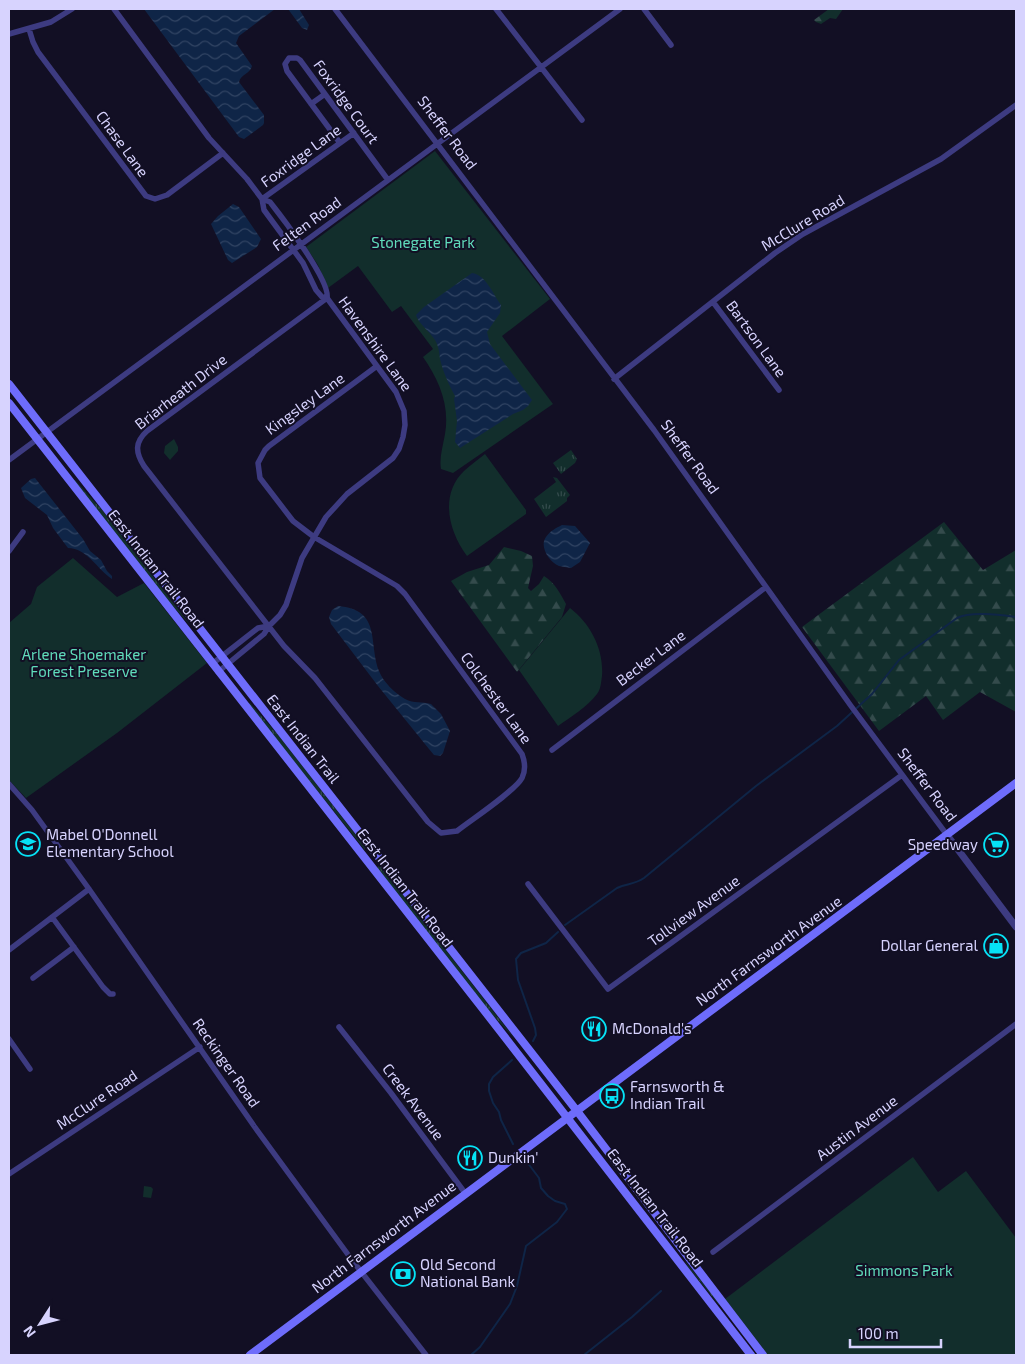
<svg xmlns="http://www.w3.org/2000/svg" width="1025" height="1364" font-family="'Exo 2',sans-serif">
<defs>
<pattern id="grass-tufts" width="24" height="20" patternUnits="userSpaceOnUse" patternTransform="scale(1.25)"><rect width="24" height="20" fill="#122e2c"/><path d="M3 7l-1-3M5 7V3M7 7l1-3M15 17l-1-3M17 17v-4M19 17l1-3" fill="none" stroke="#344b4c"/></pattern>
<pattern id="forest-firs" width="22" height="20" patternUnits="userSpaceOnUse" patternTransform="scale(1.25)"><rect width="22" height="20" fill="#122e2c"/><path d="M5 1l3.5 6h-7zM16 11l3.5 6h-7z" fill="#344b4c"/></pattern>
<pattern id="water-waves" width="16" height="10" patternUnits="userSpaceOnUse" patternTransform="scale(1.25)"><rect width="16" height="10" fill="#0f2547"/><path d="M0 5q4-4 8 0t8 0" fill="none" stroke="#314463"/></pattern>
</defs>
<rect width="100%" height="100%" fill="#120f24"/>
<path fill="url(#grass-tufts)" d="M571,450L577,459L575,463L561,474L553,463Z
M553,477L557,478L570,495L567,498V501L546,517L534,499L556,482Z
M75,480L102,510L191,626L161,593L73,481Z
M250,703L278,735L365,847V850L248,704Z
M378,866L381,867L514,1038L488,1010L377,869Z
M685,1261L720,1304L719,1305L688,1267Z"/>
<path fill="url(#forest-firs)" d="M829,9H843L836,19L830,18L821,24L816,22L814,20Z
M944,522L983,570L1016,550V712L980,692L943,720L926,696L879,731L802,627Z
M504,547L521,551L532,556L533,566L528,588L531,591L539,584L544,576C555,583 560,593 566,604L562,617L517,672L451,581L467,572L489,565Z"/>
<path fill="#122e2c" d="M435,151L550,299L502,336L553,404L453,473L441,469C439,458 443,446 445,434C450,405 439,380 423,357L433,349L401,306L392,312L358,266L328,288L318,265L306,247Z
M174,439L178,447V451L170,460L164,453L165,446Z
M485,454L526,510V514L467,556C449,532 439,495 464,471C470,465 478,460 485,454Z
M73,558L117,597L144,583L207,663L117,733L26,798L9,780V623L31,604L37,587Z
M570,608C591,624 604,650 602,676C601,682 601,689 597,694C587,707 571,717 558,726L519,670Z
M913,1157L938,1192L966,1171L1016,1238V1355H768L725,1299Z
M144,1186L151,1187L153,1189L151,1198L143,1197Z"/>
<path fill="url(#water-waves)" d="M144,9H275L239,36L236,43L252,66C250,74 241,74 239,82L264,115V123L263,125L244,139L239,137Z
M288,9H299L309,25L307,30L302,28Z
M233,204L239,207L261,239L257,247L232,263L228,260L211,224L218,216Z
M472,273C486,275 493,294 501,305L500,313L487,332L490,344L532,400L528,406L523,410L513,414L460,448L455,442L457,421L454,399L455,396C449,385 443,372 440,359C439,352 439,347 435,340C430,332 418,323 416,315L424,307Z
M35,478L83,539L90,551L101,560L107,571L112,576V579C97,569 87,548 68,548L53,528L47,515L25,498L21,488L31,479Z
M562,525L575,526L590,543L580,562L571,568C567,567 562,567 559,566C549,562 539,546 546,537C550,531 556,528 562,525Z
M338,606C382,610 368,642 379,671C383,682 395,693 405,699C414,704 422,701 431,704L441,714L450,731L443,753L440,756L434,755L429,749L378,686L331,624L329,617L332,610Z"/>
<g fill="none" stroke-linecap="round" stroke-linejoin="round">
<path stroke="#0f2547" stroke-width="2" d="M565,925L617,888C627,883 634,885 644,878L756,786L837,726L872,694L899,660L957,618C971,611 1000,615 1016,617
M533,1041L536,1035L535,1028L518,980L516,959L521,953L546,943L558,932
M512,1060L493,1077L489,1084V1091L493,1103L499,1112L501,1120L513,1144
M471,1355L480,1347L510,1304L517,1286L526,1246L557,1222L567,1209L565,1204L555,1201L548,1196L541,1188L539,1178L527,1162
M584,1355L632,1317L661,1291"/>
<path stroke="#3d3b81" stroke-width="5.5" d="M114,9L209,138L247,179L262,199L264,210L303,263L316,290L322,297L327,298L396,392L404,411L405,425L403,437L399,449L393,458L347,494L326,517L302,558L286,605L280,615L269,626L264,634L218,672
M335,9L654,430L851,706L947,835
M496,9L582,120
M644,9L671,45
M29,29L33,42L38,52L146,196L155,199L167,195L223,153
M9,34L51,22L72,9
M311,104L325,94
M340,143L287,71L285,64L289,58H297L300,60L388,180
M262,199L270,202C282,217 331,282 327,298
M262,199L354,133
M327,298L147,431C135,442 135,452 144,466L284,646L315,678L428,822L441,833L457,831C471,820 515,791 522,778C526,770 525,762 522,754L405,594L397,586L314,537L293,521L260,478L258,463L265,450L269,446L377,366
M713,302L779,390
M614,379L775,253L803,234L941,159L1016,105
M9,460L620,9
M9,551L23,532
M212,664L258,628L269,626
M552,750L766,587
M9,784L32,810L89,889L254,1126L352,1260L426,1355
M528,884L608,989L902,775
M52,917L103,987L110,994H113
M9,950L89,889
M33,978L74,947
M339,1027L391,1093L465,1193
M9,1039L30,1069
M9,1174L200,1047
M713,1252L1016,1024"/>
<path stroke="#3d3b81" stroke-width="7" d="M947,835L1016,927"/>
<path stroke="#6e6cfb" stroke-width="8" d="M9,384L577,1111L763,1355
M9,403L490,1018L751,1355
M250,1355L1016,783"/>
</g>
<defs>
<g id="school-ring" transform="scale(1.25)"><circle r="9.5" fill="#120f24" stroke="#06e2f6" stroke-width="1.5"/><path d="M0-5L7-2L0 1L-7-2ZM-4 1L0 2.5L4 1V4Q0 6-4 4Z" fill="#06e2f6"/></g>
<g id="supermarket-ring" transform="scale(1.25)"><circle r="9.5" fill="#120f24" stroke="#06e2f6" stroke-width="1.5"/><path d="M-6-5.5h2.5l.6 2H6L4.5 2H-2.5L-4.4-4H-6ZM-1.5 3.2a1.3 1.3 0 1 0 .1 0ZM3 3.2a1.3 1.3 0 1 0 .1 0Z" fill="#06e2f6"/></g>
<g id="shop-ring" transform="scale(1.25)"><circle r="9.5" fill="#120f24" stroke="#06e2f6" stroke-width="1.5"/><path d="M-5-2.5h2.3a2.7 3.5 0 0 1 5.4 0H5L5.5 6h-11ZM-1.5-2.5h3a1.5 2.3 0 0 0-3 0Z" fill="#06e2f6"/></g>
<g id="restaurant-ring" transform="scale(1.25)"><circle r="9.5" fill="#120f24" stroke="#06e2f6" stroke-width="1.5"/><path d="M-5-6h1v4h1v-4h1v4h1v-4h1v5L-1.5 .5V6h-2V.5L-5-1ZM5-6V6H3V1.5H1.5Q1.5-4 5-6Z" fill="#06e2f6"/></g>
<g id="bus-ring" transform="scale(1.25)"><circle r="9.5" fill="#120f24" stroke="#06e2f6" stroke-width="1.5"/><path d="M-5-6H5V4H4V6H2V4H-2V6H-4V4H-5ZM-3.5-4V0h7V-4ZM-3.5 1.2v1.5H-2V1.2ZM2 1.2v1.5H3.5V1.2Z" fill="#06e2f6"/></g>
<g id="bank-ring" transform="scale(1.25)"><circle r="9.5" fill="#120f24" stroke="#06e2f6" stroke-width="1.5"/><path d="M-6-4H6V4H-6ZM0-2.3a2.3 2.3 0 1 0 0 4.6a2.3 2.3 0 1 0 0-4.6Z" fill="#06e2f6"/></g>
</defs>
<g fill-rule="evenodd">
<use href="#school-ring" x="28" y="844"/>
<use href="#supermarket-ring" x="996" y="845"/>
<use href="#shop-ring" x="996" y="946"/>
<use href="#restaurant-ring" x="594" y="1029"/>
<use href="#bus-ring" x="612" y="1096"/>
<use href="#restaurant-ring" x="470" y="1158"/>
<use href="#bank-ring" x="403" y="1274"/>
</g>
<g text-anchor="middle" stroke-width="4" stroke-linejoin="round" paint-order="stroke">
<g font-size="15" fill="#d7d3fe" stroke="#120f24">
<text transform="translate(346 102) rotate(54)" y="5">Foxridge Court</text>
<text transform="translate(447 133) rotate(53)" y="5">Sheffer Road</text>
<text transform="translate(122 144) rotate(54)" y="5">Chase Lane</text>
<text transform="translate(301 156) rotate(-36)" y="5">Foxridge Lane</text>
<text transform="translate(803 223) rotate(-31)" y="5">McClure Road</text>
<text transform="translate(307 224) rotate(-36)" y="5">Felten Road</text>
<text transform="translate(756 339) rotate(54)" y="5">Bartson Lane</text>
<text transform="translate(375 344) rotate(54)" y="5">Havenshire Lane</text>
<text transform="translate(181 392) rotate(-38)" y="5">Briarheath Drive</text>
<text transform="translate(305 404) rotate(-36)" y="5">Kingsley Lane</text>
<text transform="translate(690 457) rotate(54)" y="5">Sheffer Road</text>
<text transform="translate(156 569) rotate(52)" y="5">East Indian Trail Road</text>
<text transform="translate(651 658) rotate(-37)" y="5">Becker Lane</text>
<text transform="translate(496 698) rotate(54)" y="5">Colchester Lane</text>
<text transform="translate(303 739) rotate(52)" y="5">East Indian Trail</text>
<text transform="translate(927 785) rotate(53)" y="5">Sheffer Road</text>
<text transform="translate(405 888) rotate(52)" y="5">East Indian Trail Road</text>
<text transform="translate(694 911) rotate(-36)" y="5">Tollview Avenue</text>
<text transform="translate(769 951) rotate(-36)" y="5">North Farnsworth Avenue</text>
<text transform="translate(226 1063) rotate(55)" y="5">Reckinger Road</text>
<text transform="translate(97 1100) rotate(-34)" y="5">McClure Road</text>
<text transform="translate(413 1102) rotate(53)" y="5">Creek Avenue</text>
<text transform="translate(857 1128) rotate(-37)" y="5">Austin Avenue</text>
<text transform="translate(655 1208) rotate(52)" y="5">East Indian Trail Road</text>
<text transform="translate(384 1237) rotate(-37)" y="5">North Farnsworth Avenue</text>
</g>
<g font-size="15" fill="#60dcbb" stroke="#120f24">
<text x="423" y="248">Stonegate Park</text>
<text x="84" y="660">Arlene Shoemaker<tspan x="84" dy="17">Forest Preserve</tspan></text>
<text x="904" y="1276">Simmons Park</text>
</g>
<g font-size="15" fill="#d7d3fe" stroke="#120f24" text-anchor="start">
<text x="46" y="840">Mabel O'Donnell<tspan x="46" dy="17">Elementary School</tspan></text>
<text x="978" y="850" text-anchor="end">Speedway</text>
<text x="978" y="951" text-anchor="end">Dollar General</text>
<text x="612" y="1034">McDonald's</text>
<text x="630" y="1092">Farnsworth &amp;<tspan x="630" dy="17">Indian Trail</tspan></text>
<text x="488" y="1163">Dunkin'</text>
<text x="420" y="1270">Old Second<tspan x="420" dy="17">National Bank</tspan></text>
</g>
</g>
<rect width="1025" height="1364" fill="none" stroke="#d7d3fe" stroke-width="20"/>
<g transform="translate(40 1324) rotate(234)" stroke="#120f24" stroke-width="4" paint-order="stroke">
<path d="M0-4L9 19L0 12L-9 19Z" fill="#d7d3fe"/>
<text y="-8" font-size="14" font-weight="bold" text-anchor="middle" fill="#d7d3fe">N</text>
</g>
<path d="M850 1339v8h91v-8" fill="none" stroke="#d7d3fe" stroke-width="2.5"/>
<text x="858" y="1339" font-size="15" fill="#d7d3fe" stroke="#120f24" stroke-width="4" paint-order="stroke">100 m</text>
</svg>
